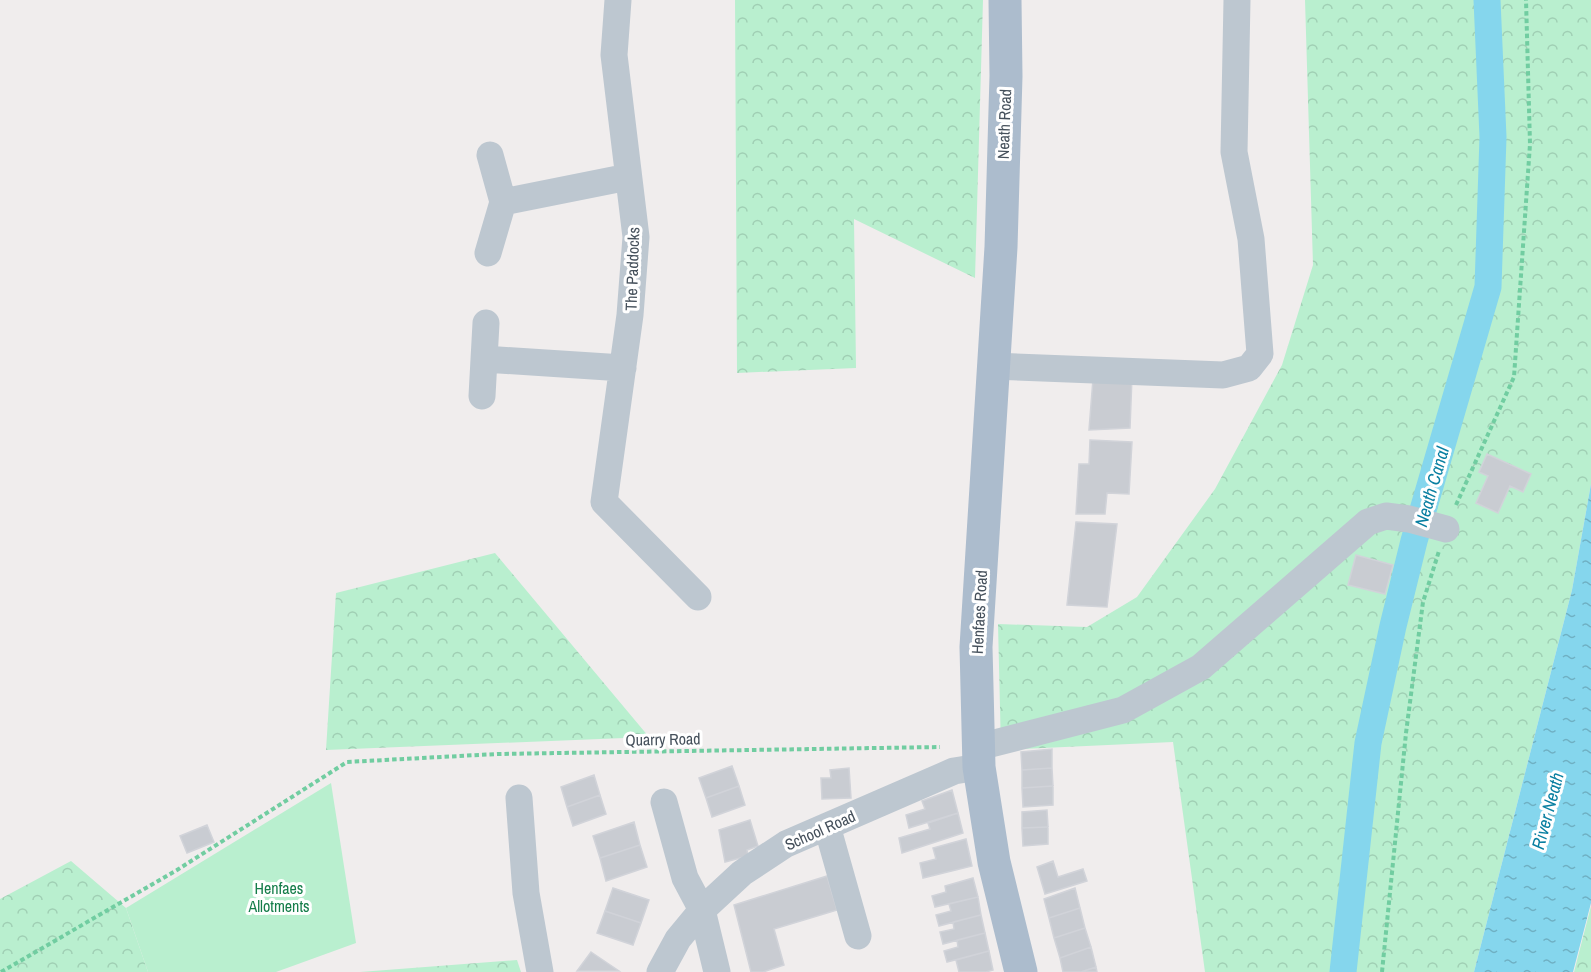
<svg xmlns="http://www.w3.org/2000/svg" width="1591" height="972" font-family="'Archivo Narrow',sans-serif">
<defs>
<pattern id="forest-crowns" width="20" height="18" patternUnits="userSpaceOnUse" patternTransform="scale(1.5)"><rect width="20" height="18" fill="#b9efcf"/><path d="M2 6a3 3 0 1 1 6 0M12 15a3 3 0 1 1 6 0" fill="none" stroke="#a0cfb4"/></pattern>
<pattern id="water-ripples" width="26" height="14" patternUnits="userSpaceOnUse" patternTransform="scale(1.5)"><rect width="26" height="14" fill="#85d6ed"/><path d="M2 4q2-2 4 0t4 0M15 11q2-2 4 0t4 0" fill="none" stroke="#6fb0c3"/></pattern>
</defs>
<rect width="100%" height="100%" fill="#f0eded"/>
<path fill="url(#forest-crowns)" d="M735,0H983L975,278L854,219L856,368L737,373Z
M1305,0H1591V484L1572,590L1474,972H1205L1173,742L1001,750L998,624L1087,627L1137,597L1215,489L1282,365L1313,265Z
M495,553L649,737L326,750L336,593Z
M71,861L126,908L148,972H0V899Z
M1591,906V972H1574Z
M517,960L521,972H360Z"/>
<path fill="#b9efcf" d="M331,783L356,943L276,972H148L126,908Z"/>
<path fill="url(#water-ripples)" d="M1591,484V903L1573,972H1474L1572,590Z
M1408,537L1414,541H1421L1400,624L1393,626L1387,621Z"/>
<g fill="none" stroke-linecap="round" stroke-linejoin="round">
<path stroke="#85d6ed" stroke-width="27" d="M1343,972L1368,743L1393,626L1414,541L1488,287L1493,137L1487,0"/>
</g>
<path fill="#c9ccd2" stroke="#d1d3d9" stroke-width="1.5" d="M1132,377L1130,428L1089,430L1093,379Z
M1090,440L1132,442L1129,494L1107,493L1105,514H1076L1079,464H1089Z
M1487,454L1531,474L1523,492L1510,486L1498,513L1476,503L1488,476L1479,472Z
M1076,522L1117,524L1107,607L1067,605Z
M1356,555L1393,565L1385,594L1348,585Z
M1052,749V768L1022,770L1021,752Z
M732,766L739,786L706,798L699,778Z
M849,768L851,798L822,799L821,778H831L830,770Z
M1052,768L1053,786L1022,788V770Z
M594,775L600,795L567,807L561,787Z
M739,786L745,805L712,817L706,798Z
M1053,786V805L1023,807L1022,788Z
M952,790L958,813L909,828L906,815L925,809L922,801Z
M600,795L606,814L573,826L567,807Z
M1047,810L1048,827L1022,828V812Z
M958,813L963,833L902,853L899,838L930,829L928,823Z
M750,820L758,846L747,850L748,856L725,862L719,830Z
M634,822L640,845L600,858L593,836Z
M207,825L214,842L187,853L180,836Z
M1048,827V844L1023,846L1022,828Z
M966,839L972,866L923,878L920,863L936,859L933,848Z
M640,845L647,867L606,881L600,858Z
M1053,861L1058,877L1083,869L1087,881L1045,894L1037,867Z
M827,876L837,910L774,929L784,965L763,972H751L734,905Z
M973,878L978,897L935,907L932,896L946,892L945,886Z
M613,888L649,900L641,923L605,911Z
M1075,888L1080,908L1049,918L1044,899Z
M978,897L981,915L939,926L936,915L951,911L949,904Z
M1080,908L1085,928L1054,938L1049,918Z
M605,911L641,923L633,945L597,933Z
M981,915L985,933L943,944L940,932L954,929L953,922Z
M1085,928L1091,947L1060,958L1054,938Z
M985,933L989,951L947,962L944,951L958,947L957,940Z
M1091,947L1096,967L1081,972H1063L1060,958Z
M989,951L993,970L986,972H959L956,960Z
M591,952L619,971H577Z
M1096,967L1097,972H1081Z"/>
<g fill="none" stroke-linecap="round" stroke-linejoin="round">
<path stroke="#71cda1" stroke-width="4" stroke-dasharray="4.5 3" stroke-linecap="butt" d="M1456,505L1514,377L1530,144L1526,0
M1,972L177,870L347,762L497,754L940,747
M1382,972L1406,733L1423,602L1439,551"/>
<path stroke="#bdc7d0" stroke-width="27" d="M618,0L614,55L636,237L630,315L604,502L698,597
M503,202L628,177
M488,253L503,202L490,155
M484,359L623,368
M993,366L1223,375L1249,368L1260,354L1251,239L1234,152L1237,0
M482,396L486,323
M979,747L1123,710L1201,667L1368,522L1386,516L1409,519L1446,529
M519,798L526,893L540,972
M827,826L858,936
M660,972L678,939L702,910L685,878L664,802
M717,972L702,910L742,873L786,844L954,771L979,767"/>
<path stroke="#acbccd" stroke-width="33" d="M1005,0L1006,76L1001,247L976,647L979,767L994,862L1021,972"/>
</g>
<g text-anchor="middle" stroke-width="6" stroke-linejoin="round" paint-order="stroke">
<g font-size="16" fill="#45505b" stroke="#fff">
<text transform="translate(1004 124) rotate(-88)" y="6">Neath Road</text>
<text transform="translate(632 269) rotate(-88)" y="6">The Paddocks</text>
<text transform="translate(979 612) rotate(-87)" y="6">Henfaes Road</text>
<text transform="translate(663 739) rotate(-1)" y="6">Quarry Road</text>
<text transform="translate(820 830) rotate(-24)" y="6">School Road</text>
</g>
<g font-size="16" fill="#157d4a" stroke="#fff">
<text x="279" y="894">Henfaes<tspan x="279" dy="18">Allotments</tspan></text>
</g>
<g font-size="18" font-style="italic" fill="#097fa1" stroke="#fff">
<text transform="translate(1432 487) rotate(-74)" y="6">Neath Canal</text>
<text transform="translate(1548 811) rotate(-75)" y="6">River Neath</text>
</g>
</g>
</svg>
